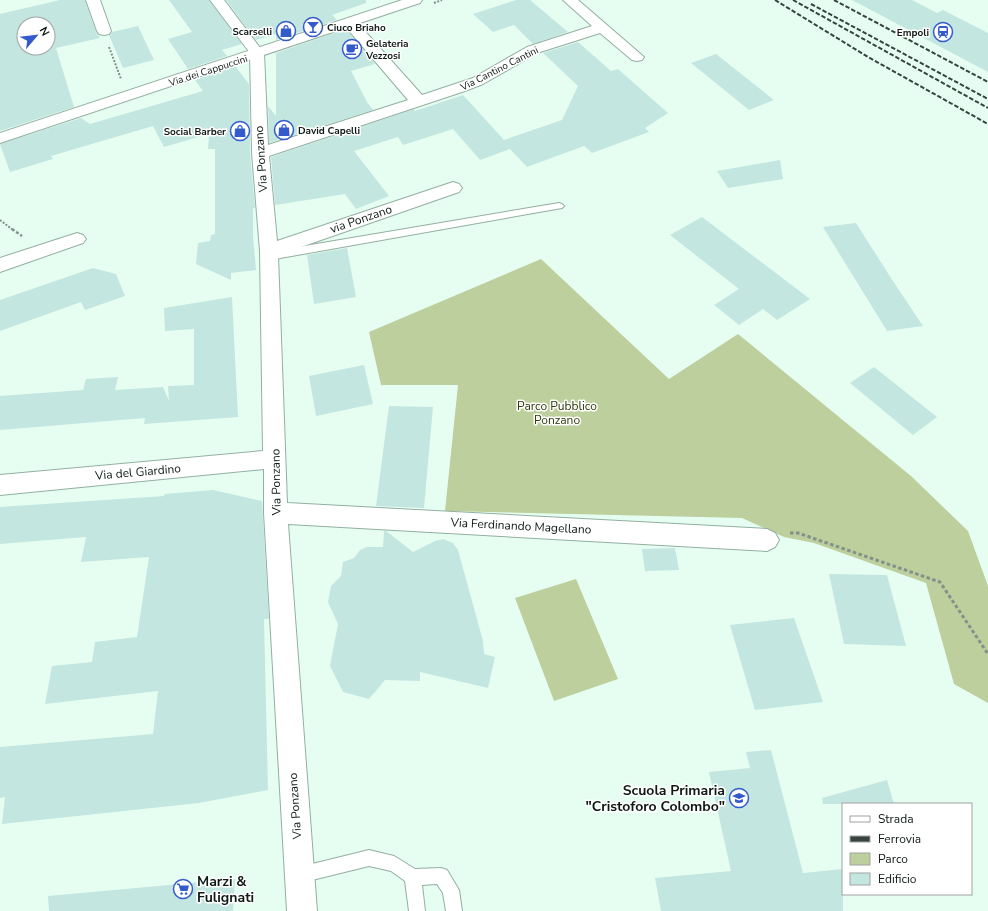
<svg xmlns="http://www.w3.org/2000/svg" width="988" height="911" font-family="'Nunito Sans',sans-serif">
<rect width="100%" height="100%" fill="#e6fef2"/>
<path fill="#bdcf9c" d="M541,259L669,379L738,334L911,476L968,531L988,586V703L954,684L926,583L814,543L784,537L742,518L445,511L458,385H381L369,332Z
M576,579L618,679L554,701L515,598Z"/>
<path fill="#c3e6e0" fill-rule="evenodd" d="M60,0H85L96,32L100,38L56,48L74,107L0,131V14ZM24,24H48V48H24Z
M169,0H209L242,44L222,50L227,56L188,69L168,39L192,32Z
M226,0H366V3L332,15L337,20L276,40V34L256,40Z
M516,0H530L568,32L533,44L514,25L493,32L473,14Z
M852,0H912L937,13L943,10L988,33V72Z
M138,26L154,60L123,68L109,35L112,32Z
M346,29L375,64L351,71L367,102L373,110L269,143L268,106L276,116V53Z
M578,42L611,71L618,69L668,113L645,128L649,132L592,153L584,146L527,167L510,149L480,160L453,129L403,145L398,137L354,151L389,196L356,209L345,194L275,205L271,157L414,109L415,111L463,95L504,140L562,120L578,86L543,53Z
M716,54L774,100L749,110L691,63Z
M235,66L249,84L250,153L255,208H253V236L256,270L231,273V280L196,264L198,243L210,241L211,235L215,234V149H208L209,134L164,147L153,126L51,156L53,159L10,172L0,144L81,118L90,124L203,91L195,80Z
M780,160L783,179L728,188L717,171Z
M702,217L810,299L777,320L763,309L739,325L714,305L739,289L670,235Z
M856,223L891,278L923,326L887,331L823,227Z
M347,248L356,297L314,304L307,255Z
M93,268L116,274L125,296L85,310L81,302L0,331V300Z
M232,297L238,417L144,424L145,418L0,430V396L83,390L86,379L118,377L115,390L163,387L169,401L168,386L194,385V329L165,331L164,308Z
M364,365L373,404L316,416L309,376Z
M874,367L937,417L913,435L850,383Z
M389,406L433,407L424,508L376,506Z
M213,490L262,501L269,619H264L268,790L199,803L2,824L5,797L0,798V747L153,734L158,691L45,704L52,666L92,662L95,642L137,637L149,557L81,562L86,537L0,544V507L164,496L165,494Z
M384,531H386L413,552L435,541L443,539L453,543L458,550L483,641L484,654L495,657L488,688L420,672V681L385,680L369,699L343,692L330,666L338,624L328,602L331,586L341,576L343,562L354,558L360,550L367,547H383Z
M675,548L679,570L645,571L642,549Z
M829,574L887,575L906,646L844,644Z
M794,618L823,702L755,710L730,625Z
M771,750L803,873L843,869V911H661L655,878L731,871L709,772L750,768L746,752Z
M887,780L894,804H823L822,798Z
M235,879L233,911H49L48,896Z"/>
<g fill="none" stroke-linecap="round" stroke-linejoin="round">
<g stroke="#92afa1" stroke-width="2">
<path id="service" d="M559,203L562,204L564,206L562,208L269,260L264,256L269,252Z
M369,850L394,856L415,869L441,868L447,870L459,890L462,911H446L443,893L437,884L422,885L425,911H409L405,881L391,871L369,866L300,883L294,881L292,875L294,869L300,867Z"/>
</g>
<g stroke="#92afa1" stroke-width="2">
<path id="minor" d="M86,0H100L111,31L109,34L104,35L99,34L97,31Z
M210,0H224L264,53L268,145L408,100L345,26L343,23L345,20L350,19L355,20L422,95L473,78L527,47L592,26L563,0H578L644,57L642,60L637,61L632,60L600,33L537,53L483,84L465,91L269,156L277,241L447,184L453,182L459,184L462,188L459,192L278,255L287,503L767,529L775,533L779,540L775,547L767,551L288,524L317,911H287L264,513V469L0,495V475L263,451L260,251L252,153L250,53Z
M77,233L83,235L86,239L83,243L0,272V258Z"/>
</g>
<g stroke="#92afa1" stroke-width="2">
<path id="secondary" d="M402,0H422L420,3L0,143V133Z"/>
</g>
<path stroke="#81928a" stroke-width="2" stroke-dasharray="2 1.5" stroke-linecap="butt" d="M434,3L442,0
M109,47L121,79
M0,220L13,230"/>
<path stroke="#81928a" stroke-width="2.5" stroke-dasharray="3 2" stroke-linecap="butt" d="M12,229L22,236"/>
<path stroke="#81928a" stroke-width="3" stroke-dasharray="3.5 2.5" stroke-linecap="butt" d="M790,533H798L940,582L988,654"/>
<use href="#service" fill="#fff" fill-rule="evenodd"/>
<use href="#minor" fill="#fff" fill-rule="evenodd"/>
<use href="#secondary" fill="#fff" fill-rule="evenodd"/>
<path stroke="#37443e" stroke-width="2" stroke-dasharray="4.5 2" stroke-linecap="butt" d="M775,0L868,57L988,124
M793,0L988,108
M834,0L988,82
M811,4L988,99"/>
</g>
<defs>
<g id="bar-ring" transform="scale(1)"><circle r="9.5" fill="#fff" stroke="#335bcb" stroke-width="1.5"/><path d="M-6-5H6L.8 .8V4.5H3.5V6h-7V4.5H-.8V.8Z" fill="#335bcb"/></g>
<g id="shop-ring" transform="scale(1)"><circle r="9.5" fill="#fff" stroke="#335bcb" stroke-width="1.5"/><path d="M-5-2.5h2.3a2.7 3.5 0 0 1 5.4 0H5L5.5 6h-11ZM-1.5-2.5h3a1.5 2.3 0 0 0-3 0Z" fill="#335bcb"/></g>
<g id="station-ring" transform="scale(1)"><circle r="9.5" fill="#fff" stroke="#335bcb" stroke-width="1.5"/><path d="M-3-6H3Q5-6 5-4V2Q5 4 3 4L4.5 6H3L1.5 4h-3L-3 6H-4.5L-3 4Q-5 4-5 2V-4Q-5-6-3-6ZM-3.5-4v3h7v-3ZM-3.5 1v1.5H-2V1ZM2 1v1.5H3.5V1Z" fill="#335bcb"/></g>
<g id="cafe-ring" transform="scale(1)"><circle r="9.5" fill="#fff" stroke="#335bcb" stroke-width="1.5"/><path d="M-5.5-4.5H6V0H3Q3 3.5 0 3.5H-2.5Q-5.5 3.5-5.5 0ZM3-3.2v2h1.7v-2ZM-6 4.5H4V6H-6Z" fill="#335bcb"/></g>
<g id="school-ring" transform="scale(1)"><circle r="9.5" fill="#fff" stroke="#335bcb" stroke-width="1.5"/><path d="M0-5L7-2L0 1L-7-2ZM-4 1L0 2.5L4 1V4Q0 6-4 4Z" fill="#335bcb"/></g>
<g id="supermarket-ring" transform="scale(1)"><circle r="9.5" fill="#fff" stroke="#335bcb" stroke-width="1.5"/><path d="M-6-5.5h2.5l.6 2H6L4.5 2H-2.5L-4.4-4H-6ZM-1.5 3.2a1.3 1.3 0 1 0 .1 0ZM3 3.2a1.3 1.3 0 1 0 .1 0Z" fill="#335bcb"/></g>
</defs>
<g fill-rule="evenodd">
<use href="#bar-ring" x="313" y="27"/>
<use href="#shop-ring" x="286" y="31"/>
<use href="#station-ring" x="943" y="32"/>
<use href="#cafe-ring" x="352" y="49"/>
<use href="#shop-ring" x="284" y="130"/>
<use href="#shop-ring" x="240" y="131"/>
<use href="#school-ring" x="739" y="798"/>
<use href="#supermarket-ring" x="183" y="889"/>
</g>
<g text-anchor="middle" stroke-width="3" stroke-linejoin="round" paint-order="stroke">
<g font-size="10" font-weight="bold" fill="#0e1914" stroke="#fff" text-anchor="start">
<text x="327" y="31">Ciuco Briaho</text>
<text x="272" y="35" text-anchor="end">Scarselli</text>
<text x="929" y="36" text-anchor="end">Empoli</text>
<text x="366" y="47">Gelateria<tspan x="366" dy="12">Vezzosi</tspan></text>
<text x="298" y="134">David Capelli</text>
<text x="226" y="135" text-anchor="end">Social Barber</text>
</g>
<g font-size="10" fill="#0e1914" stroke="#fff">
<text transform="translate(499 68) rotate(-27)" y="4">Via Cantino Cantini</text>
<text transform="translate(208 70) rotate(-18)" y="4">Via dei Cappuccini</text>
</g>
<g font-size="12" fill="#0e1914" stroke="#fff">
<text transform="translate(261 159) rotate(-94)" y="4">Via Ponzano</text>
<text transform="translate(361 219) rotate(-19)" y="4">via Ponzano</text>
<text transform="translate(138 472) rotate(-5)" y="4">Via del Giardino</text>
<text transform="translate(276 482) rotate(-91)" y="4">Via Ponzano</text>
<text transform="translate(521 526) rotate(3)" y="4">Via Ferdinando Magellano</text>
<text transform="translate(295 806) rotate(-94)" y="4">Via Ponzano</text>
</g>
<g font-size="12" fill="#2c390a" stroke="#fff">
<text x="557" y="410">Parco Pubblico<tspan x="557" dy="14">Ponzano</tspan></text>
</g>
<g font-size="14" font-weight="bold" fill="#0e1914" stroke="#fff" text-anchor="end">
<text x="725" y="795">Scuola Primaria<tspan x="725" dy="16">"Cristoforo Colombo"</tspan></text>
<text x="197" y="886" text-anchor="start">Marzi &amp;<tspan x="197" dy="16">Fulignati</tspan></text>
</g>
</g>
<rect x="842" y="803" width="130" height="92" fill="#ffffff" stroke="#9fa3a1"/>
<rect x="850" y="816" width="20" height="6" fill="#ffffff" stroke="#9fa3a1"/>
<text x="878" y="823" font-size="12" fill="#0e1914">Strada</text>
<rect x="850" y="836" width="20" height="6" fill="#37443e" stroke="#9fa3a1"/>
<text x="878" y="843" font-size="12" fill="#0e1914">Ferrovia</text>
<rect x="850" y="853" width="20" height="12" fill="#bdcf9c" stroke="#9fa3a1"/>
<text x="878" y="863" font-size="12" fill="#0e1914">Parco</text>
<rect x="850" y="873" width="20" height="12" fill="#c3e6e0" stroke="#9fa3a1"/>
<text x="878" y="883" font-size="12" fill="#0e1914">Edificio</text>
<g transform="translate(36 36) rotate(62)"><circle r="19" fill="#ffffff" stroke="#9fa3a1"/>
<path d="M0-3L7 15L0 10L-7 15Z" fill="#335bcb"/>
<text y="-6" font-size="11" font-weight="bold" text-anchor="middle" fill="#0e1914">N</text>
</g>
</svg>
